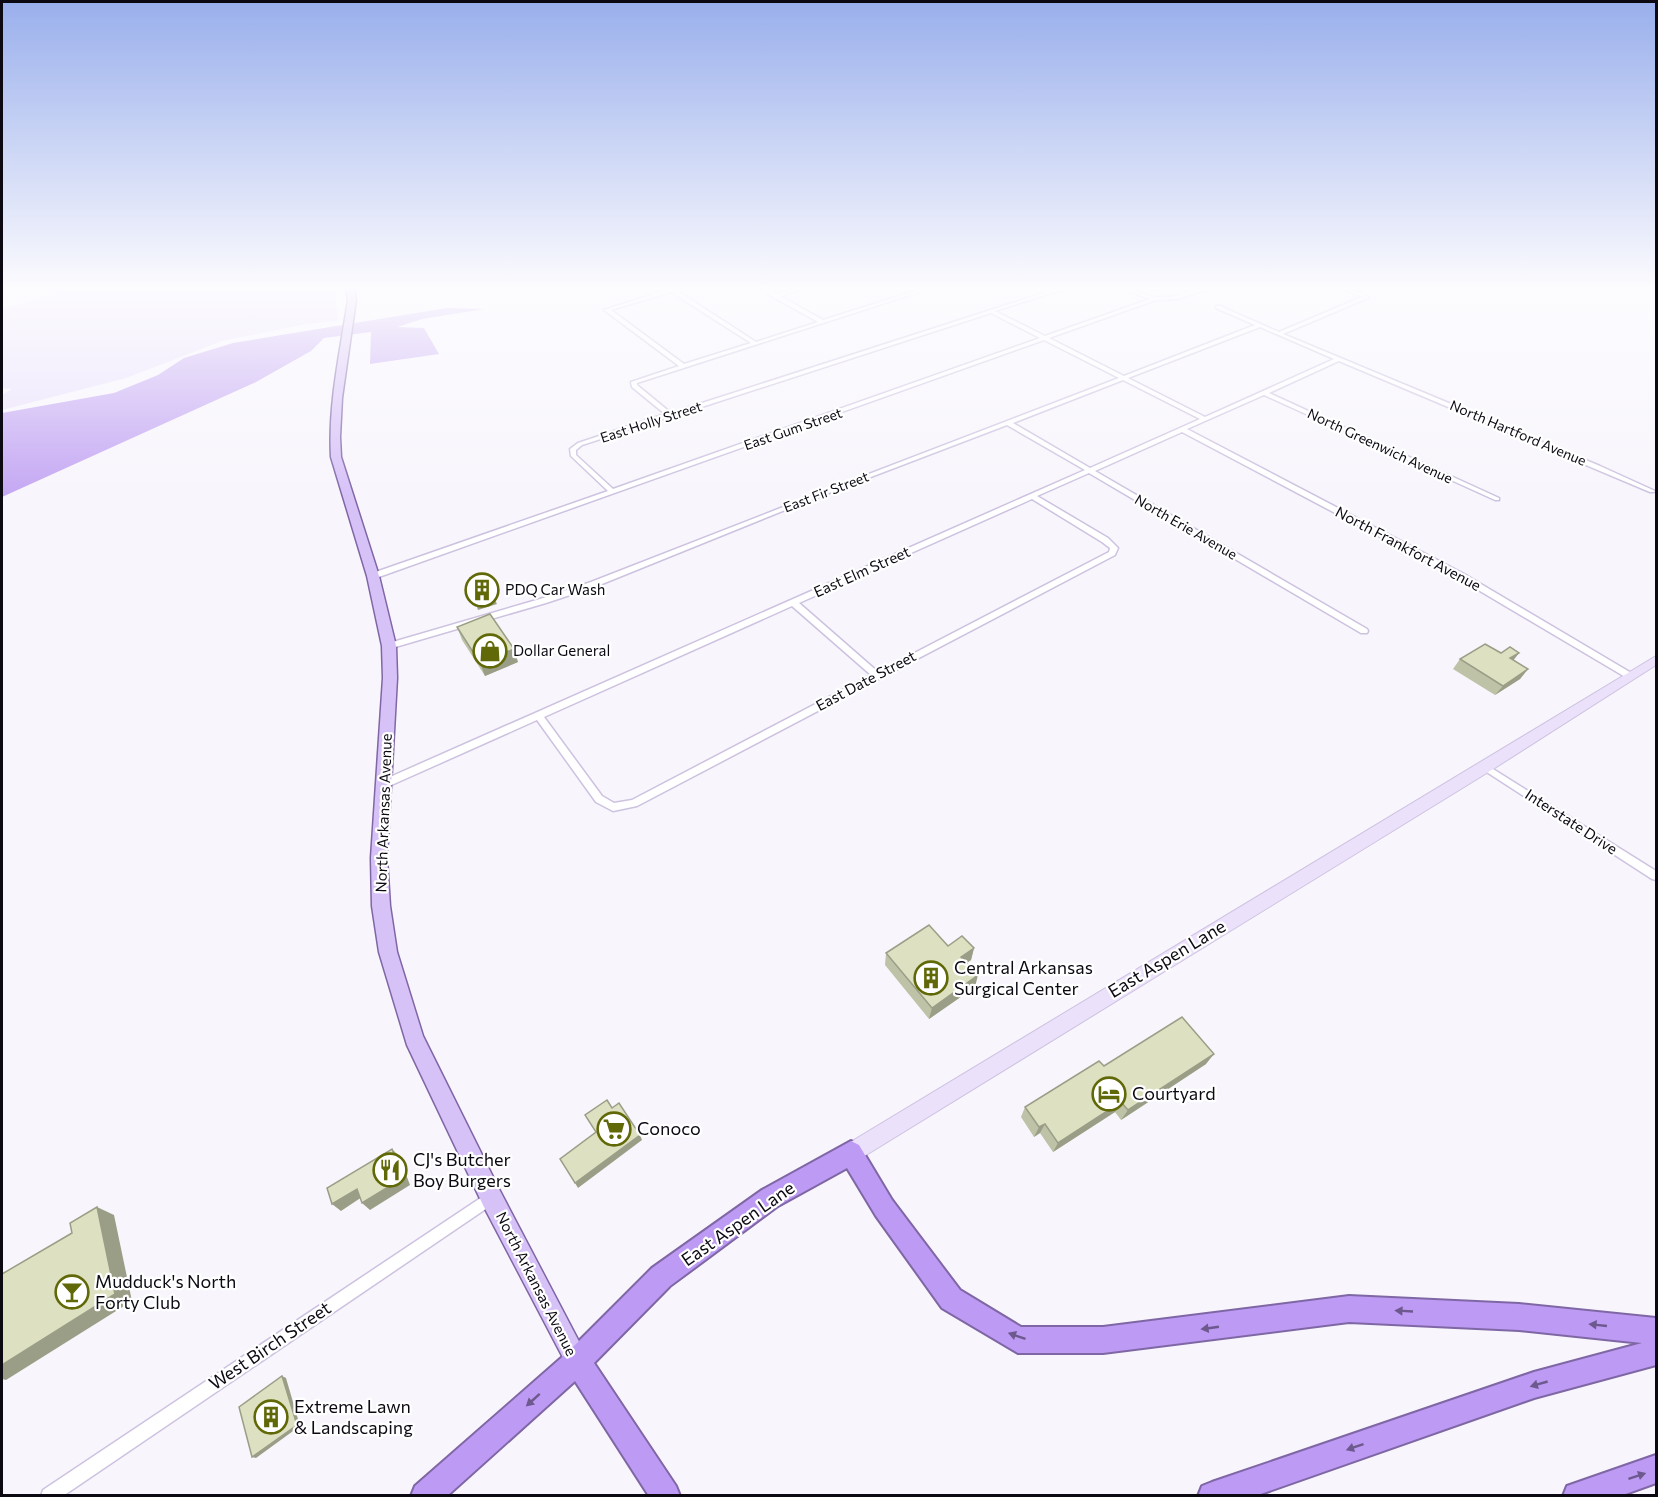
<svg xmlns="http://www.w3.org/2000/svg" width="1658" height="1497" font-family="Commissioner,sans-serif">
<rect width="100%" height="100%" fill="#f8f6fc"/>
<path fill="#eae1fc" d="M65,286H214V289L233,286H334L338,320L301,325L222,341L126,378L2,410V395L12,389L2,388V309L52,296Z"/>
<path fill="#c4a7f3" d="M447,308L485,309L422,319L397,327L424,328L439,354L370,364L371,332L324,338L311,351L256,382L2,497V413L114,393L158,375L184,358L233,343Z"/>
<g fill="none" stroke-linecap="round" stroke-linejoin="round">
<g stroke="#cdc2e0" stroke-width="3">
<path id="street" d="M679,286H686L676,290L756,342L818,322L773,297L757,286H762L777,294L803,286H810L780,296L823,320L931,286H938L637,383V385L671,413L1062,287L1064,288V289L995,311L1045,336L1150,299L1115,286C1129,286 1142,296 1156,297C1177,300 1196,286 1216,286L1178,299L1156,300L1049,338L1124,376L1255,325L1216,308V306H1220L1279,332L1362,297L1334,286H1340L1368,296V298L1283,334L1600,466L1655,491L1654,492H1650L1339,361L1269,393L1499,498V500H1495L1264,395L1187,429L1464,574L1633,674L1634,676L1630,679L1627,678L1458,578L1182,432L1095,471L1367,629L1368,631L1367,633H1361L1089,473L1037,496L1108,538L1118,548L1115,555L637,806L613,811L596,802L537,720L387,787H381L379,784L381,781L1085,470L1007,425L800,504L597,586L546,603L392,648H386L385,646L386,644L540,599L591,582L796,502L1119,378L1044,340L376,578H370V574L608,491L571,456L570,449L578,443L665,414L632,387L631,382L679,366L604,310ZM671,292L751,343L684,364L611,310ZM991,313L1040,338L613,489L576,455V450L582,445L669,417H673L674,416ZM1260,327L1334,359L1205,417L1128,378ZM1123,380L1200,419L1090,468L1013,423ZM1032,499L1102,542L1110,548L1109,552L878,672L799,603ZM792,606L871,675L632,800L614,803L602,796L544,717Z
M1485,764L1656,871V880L1652,879L1482,769L1480,767L1482,765Z
M491,1191L496,1192L497,1197L496,1202L63,1496H41L43,1490Z"/>
</g>
<g stroke="#cdc2e0" stroke-width="2">
<path id="secondary" d="M1656,656V665L1490,771L858,1160L851,1162L844,1160L842,1153L844,1146Z"/>
</g>
<g stroke="#7f67a5" stroke-width="3">
<path id="primary" d="M346,286H354L356,300L342,398L340,437L341,457L379,576L396,646L397,678L387,858L390,906L397,952L423,1036L499,1189L585,1353L589,1361L585,1369L577,1373L569,1369L483,1205L407,1045L379,952L372,906L371,858L383,678L382,646L367,576L331,457C328,404 340,353 348,300Z"/>
</g>
<g stroke="#7f67a5" stroke-width="4">
<path id="highway" d="M851,1141L859,1145L892,1200L960,1290L1021,1327H1103L1349,1296L1519,1304L1656,1318V1365L1534,1398L1255,1496H1198L1202,1486L1212,1482L1534,1372L1642,1343L1519,1330L1349,1322L1103,1353H1018L942,1308L876,1216L847,1168L778,1206L670,1286L594,1363L676,1486L680,1496H649L575,1381L447,1496H411L415,1486L568,1352L652,1268L762,1190Z
M1656,1455V1483L1620,1496H1563L1567,1486Z"/>
</g>
<use href="#street" fill="#fff" fill-rule="evenodd"/>
<use href="#secondary" fill="#ebe1fb" fill-rule="evenodd"/>
<use href="#primary" fill="#d7c2f8" fill-rule="evenodd"/>
<use href="#highway" fill="#bd9af3" fill-rule="evenodd"/>
</g>
<path fill="#bec2a6" d="M457,627L518,662L485,676L462,640Z
M1501,653H1519L1513,660L1528,669L1520,679L1495,695L1453,669L1460,659Z
M948,946L974,948L971,960L967,963L975,987L929,1019L885,965L886,953Z
M1206,1064L1121,1120L1115,1112L1053,1152L1040,1133L1034,1137L1021,1117L1025,1107L1104,1066Z"/>
<path fill="#9b9e87" d="M494,598L497,604L478,610L476,604Z
M514,649L518,662L485,676L480,663Z
M1519,653L1512,662L1510,658Z
M1528,669L1520,679L1495,695L1503,686Z
M974,948L971,960L959,968L961,957Z
M978,975L975,987L929,1019L932,1008Z
M1214,1054L1206,1064L1121,1120L1128,1110Z
M1121,1102L1115,1112L1053,1152L1058,1143Z
M1045,1124L1040,1133L1034,1137L1039,1127Z
M640,1135L642,1140L578,1188L575,1183Z
M392,1149L399,1156L410,1185L370,1210L362,1203Z
M357,1189L365,1195L341,1211L332,1204Z
M97,1207L114,1215L132,1301L6,1380L2,1379V1365Z
M282,1376L286,1378L300,1426L256,1458L252,1457Z"/>
<path fill="#dde1c1" stroke="#9b9e87" stroke-width="1.5" d="M482,574L494,598L476,604L470,591L476,589L470,578Z
M490,614L514,649L480,663L457,627Z
M1485,644L1501,653L1510,647L1519,653L1510,658L1528,669L1503,686L1460,659Z
M929,925L948,946L962,936L974,948L961,957L978,975L932,1008L886,953Z
M1182,1017L1214,1054L1128,1110L1121,1102L1058,1143L1045,1124L1039,1127L1025,1107L1099,1061L1104,1066Z
M607,1100L612,1108L619,1103L640,1135L575,1183L560,1159L596,1132L585,1115Z
M392,1149L403,1178L362,1203L357,1189L332,1204L327,1188Z
M97,1207L115,1294L2,1365V1274L72,1233L70,1223Z
M282,1376L297,1425L252,1457L239,1407Z"/>
<defs><path id="oneway-solid" d="M-6-.8H1V-3.2L6.5 0L1 3.2V.8H-6Z" transform="scale(1.5)"/></defs>
<g fill="#6e598e">
<use href="#oneway-solid" transform="translate(1404 1311) rotate(-177)"/>
<use href="#oneway-solid" transform="translate(1598 1325) rotate(-174)"/>
<use href="#oneway-solid" transform="translate(1210 1328) rotate(172)"/>
<use href="#oneway-solid" transform="translate(1017 1336) rotate(-161)"/>
<use href="#oneway-solid" transform="translate(1539 1384) rotate(164)"/>
<use href="#oneway-solid" transform="translate(533 1400) rotate(138)"/>
<use href="#oneway-solid" transform="translate(1355 1447) rotate(161)"/>
<use href="#oneway-solid" transform="translate(1637 1476) rotate(-18)"/>
</g>
<linearGradient id="sky" x2="0" y2="1"><stop stop-color="#99afec"/><stop offset="0.58" stop-color="#fcfbfe"/><stop offset="1" stop-color="#fcfbfe" stop-opacity="0"/></linearGradient>
<rect width="1658" height="496" fill="url(#sky)"/>
<defs>
<g id="building-ring" transform="scale(1.725)"><circle r="9.5" fill="#fff" stroke="#616807" stroke-width="1.5"/><path d="M-4-6H4V6H1V3H-1V6H-4ZM-2.5-4.3h1.7v1.8h-1.7ZM.8-4.3h1.7v1.8H.8ZM-2.5-1h1.7V.8h-1.7ZM.8-1h1.7V.8H.8Z" fill="#616807"/></g>
<g id="shop-ring" transform="scale(1.725)"><circle r="9.5" fill="#fff" stroke="#616807" stroke-width="1.5"/><path d="M-5-2.5h2.3a2.7 3.5 0 0 1 5.4 0H5L5.5 6h-11ZM-1.5-2.5h3a1.5 2.3 0 0 0-3 0Z" fill="#616807"/></g>
<g id="hotel-ring" transform="scale(1.725)"><circle r="9.5" fill="#fff" stroke="#616807" stroke-width="1.5"/><path d="M-6-4.5h1.5V1H6V5H4.5V3h-9V5H-6ZM-4 0a1.8 1.8 0 1 1 3.6 0ZM.5 0V-2.5h3Q6-2.5 6 0Z" fill="#616807"/></g>
<g id="supermarket-ring" transform="scale(1.725)"><circle r="9.5" fill="#fff" stroke="#616807" stroke-width="1.5"/><path d="M-6-5.5h2.5l.6 2H6L4.5 2H-2.5L-4.4-4H-6ZM-1.5 3.2a1.3 1.3 0 1 0 .1 0ZM3 3.2a1.3 1.3 0 1 0 .1 0Z" fill="#616807"/></g>
<g id="restaurant-ring" transform="scale(1.725)"><circle r="9.5" fill="#fff" stroke="#616807" stroke-width="1.5"/><path d="M-5-6h1v4h1v-4h1v4h1v-4h1v5L-1.5 .5V6h-2V.5L-5-1ZM5-6V6H3V1.5H1.5Q1.5-4 5-6Z" fill="#616807"/></g>
<g id="bar-ring" transform="scale(1.725)"><circle r="9.5" fill="#fff" stroke="#616807" stroke-width="1.5"/><path d="M-6-5H6L.8 .8V4.5H3.5V6h-7V4.5H-.8V.8Z" fill="#616807"/></g>
</defs>
<g fill-rule="evenodd">
<use href="#building-ring" x="482" y="590"/>
<use href="#shop-ring" x="490" y="651"/>
<use href="#building-ring" x="931" y="978"/>
<use href="#hotel-ring" x="1109" y="1094"/>
<use href="#supermarket-ring" x="614" y="1129"/>
<use href="#restaurant-ring" x="390" y="1170"/>
<use href="#bar-ring" x="72" y="1292"/>
<use href="#building-ring" x="271" y="1417"/>
</g>
<g text-anchor="middle" stroke-width="4.5" stroke-linejoin="round" paint-order="stroke">
<g font-size="14" fill="#0d0913" stroke="#fff">
<text transform="translate(651 422) rotate(-18)" y="5">East Holly Street</text>
<text transform="translate(793 429) rotate(-19)" y="5">East Gum Street</text>
<text transform="translate(1518 433) rotate(23)" y="5">North Hartford Avenue</text>
<text transform="translate(1380 446) rotate(25)" y="5">North Greenwich Avenue</text>
<text transform="translate(826 492) rotate(-21)" y="5">East Fir Street</text>
<text transform="translate(1186 527) rotate(30)" y="5">North Erie Avenue</text>
</g>
<g font-size="15" fill="#0d0913" stroke="#fff">
<text transform="translate(1408 549) rotate(28)" y="5">North Frankfort Avenue</text>
<text transform="translate(862 572) rotate(-24)" y="5">East Elm Street</text>
<text transform="translate(866 681) rotate(-28)" y="5">East Date Street</text>
<text transform="translate(384 813) rotate(-88)" y="5">North Arkansas Avenue</text>
<text transform="translate(1571 822) rotate(33)" y="5">Interstate Drive</text>
<text transform="translate(536 1284) rotate(63)" y="5">North Arkansas Avenue</text>
</g>
<g font-size="15" fill="#0d0913" stroke="#fff" text-anchor="start">
<text x="505" y="595">PDQ Car Wash</text>
<text x="513" y="656">Dollar General</text>
</g>
<g font-size="18" fill="#0d0913" stroke="#fff">
<text transform="translate(1167 959) rotate(-31)" y="6">East Aspen Lane</text>
<text transform="translate(738 1224) rotate(-35)" y="6">East Aspen Lane</text>
<text transform="translate(270 1346) rotate(-34)" y="6">West Birch Street</text>
</g>
<g font-size="18" fill="#0d0913" stroke="#fff" text-anchor="start">
<text x="954" y="974">Central Arkansas<tspan x="954" dy="21">Surgical Center</tspan></text>
<text x="1132" y="1100">Courtyard</text>
<text x="637" y="1135">Conoco</text>
<text x="413" y="1166">CJ's Butcher<tspan x="413" dy="21">Boy Burgers</tspan></text>
<text x="95" y="1288">Mudduck's North<tspan x="95" dy="21">Forty Club</tspan></text>
<text x="294" y="1413">Extreme Lawn<tspan x="294" dy="21">&amp; Landscaping</tspan></text>
</g>
</g>
<rect width="1658" height="1497" fill="none" stroke="#0d0913" stroke-width="6"/>
</svg>
